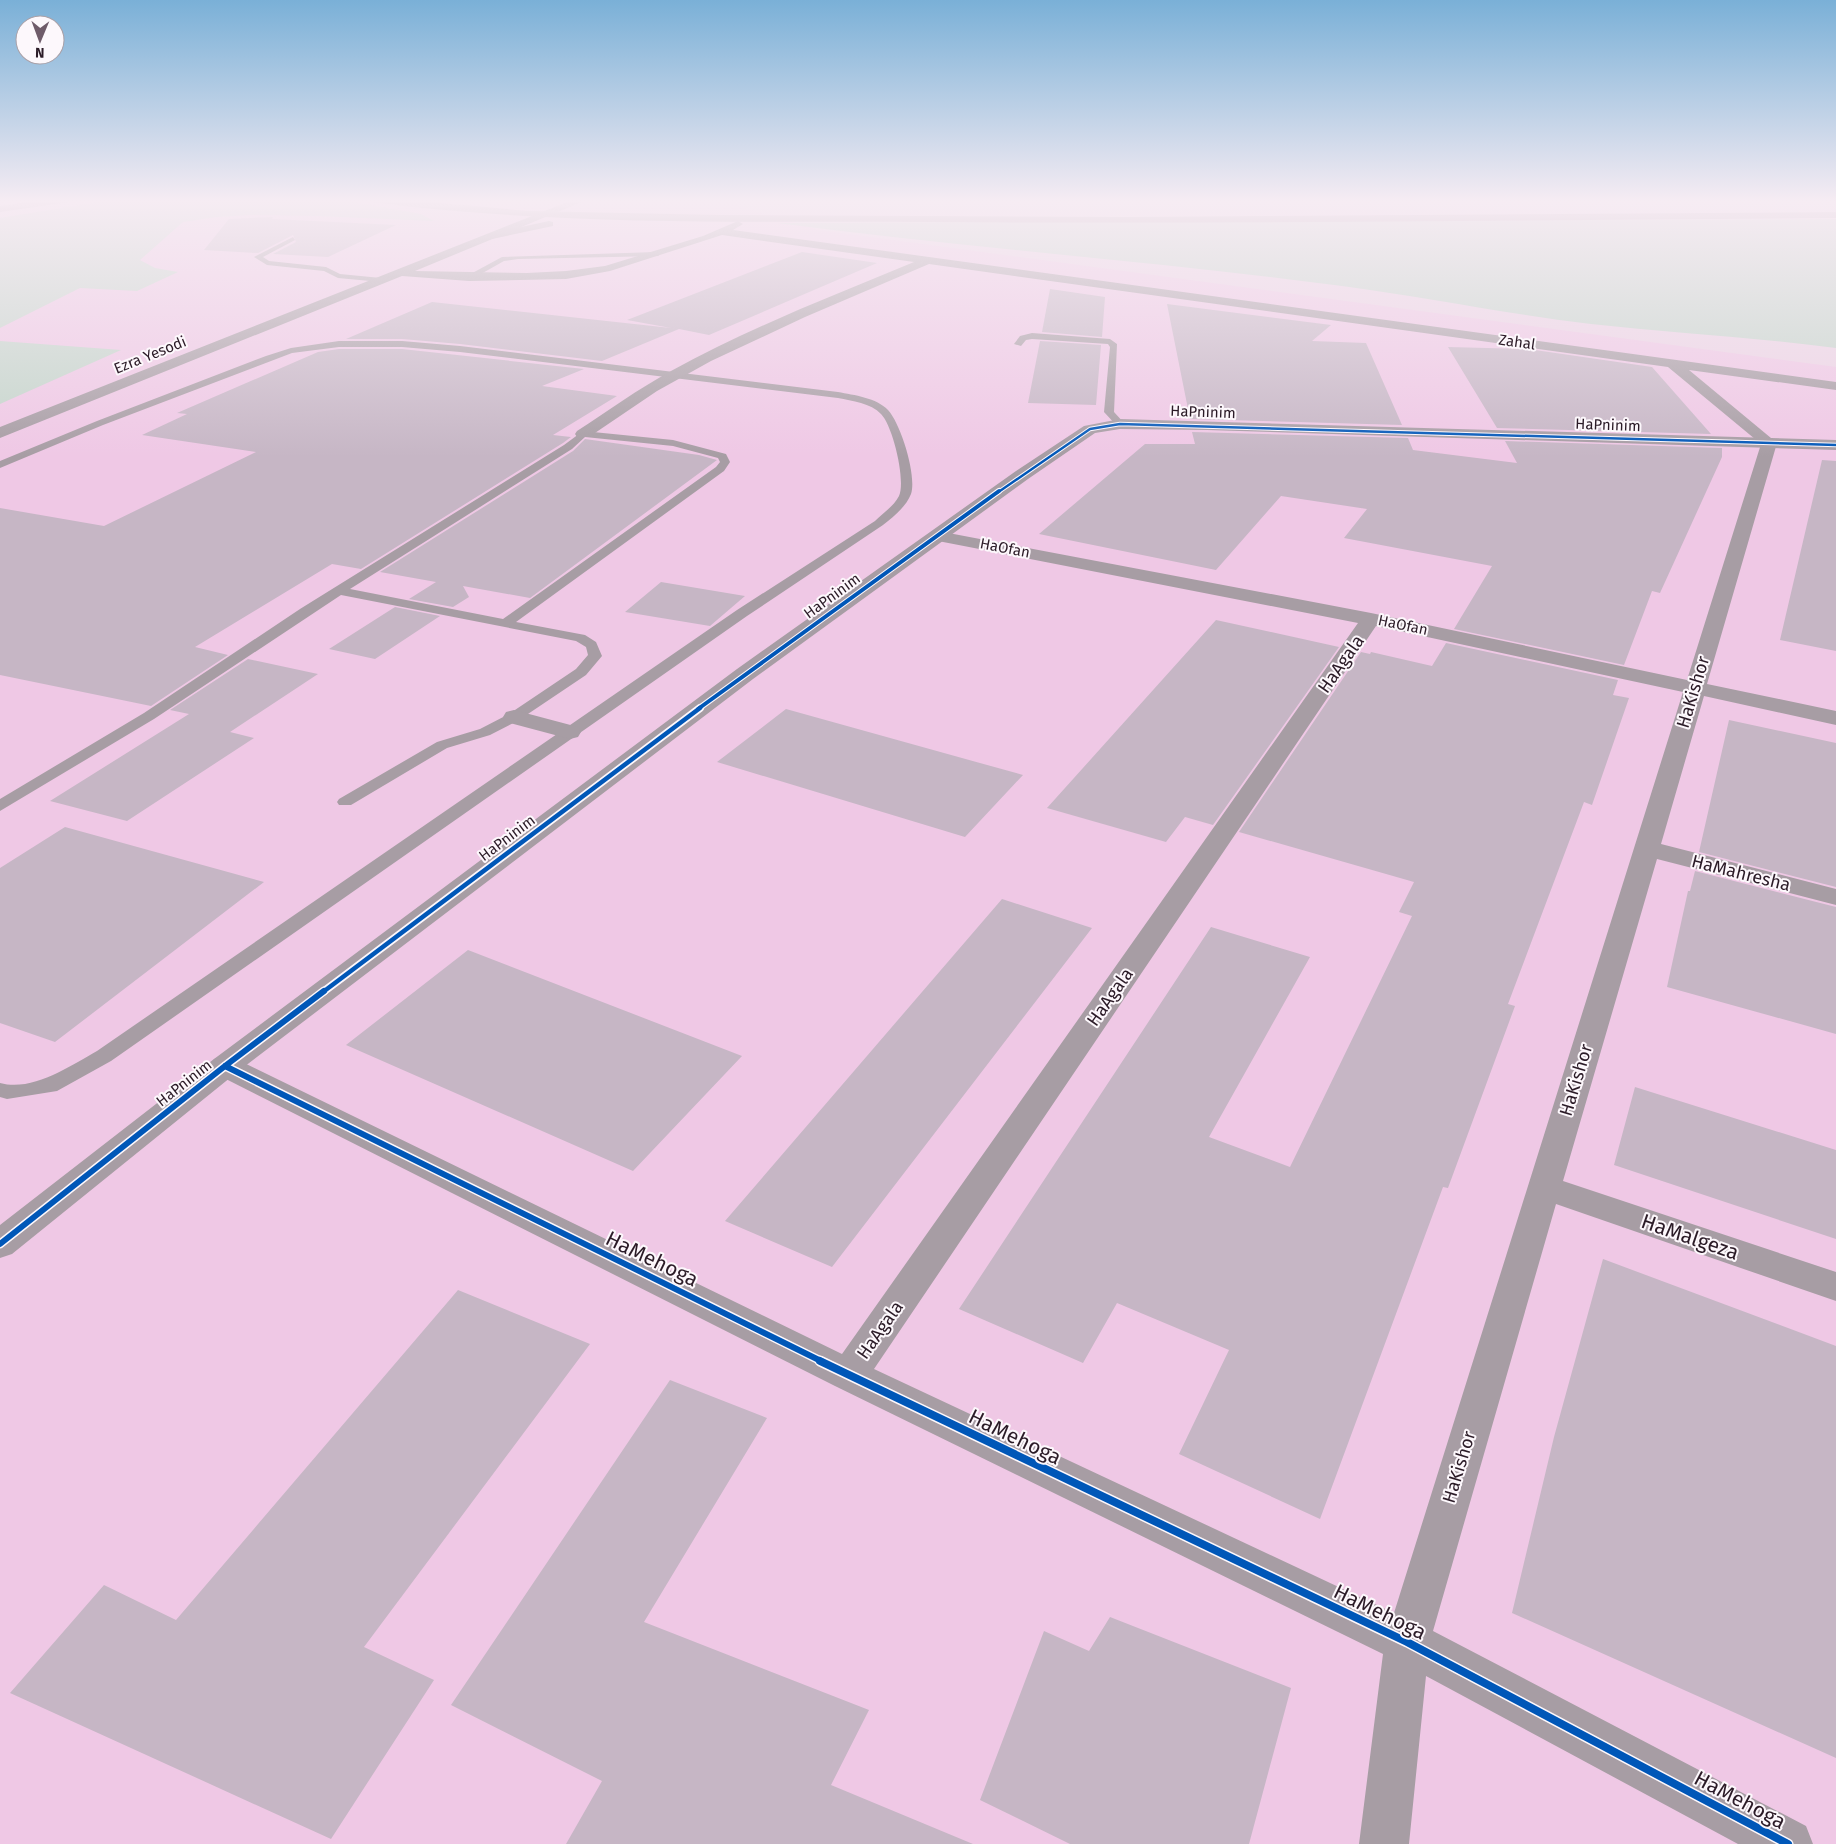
<svg xmlns="http://www.w3.org/2000/svg" width="1836" height="1844" font-family="'Fira Sans',sans-serif">
<rect width="100%" height="100%" fill="#ecd4e5"/>
<path fill="#efc8e5" d="M177,199H734L732,204L819,230L1836,367V1844H0V229Z"/>
<path fill="#c4d5cb" d="M117,199H337L421,214L434,221L317,216L250,215L217,217L183,222L140,260L155,268L178,272L137,291L80,288L0,328V218Z
M1836,219V348C1754,337 1672,333 1591,324C1507,314 1425,297 1342,286C1154,261 965,248 777,223Z
M0,341L121,350L0,404Z"/>
<path fill="#c6b6c5" d="M273,217L272,219L396,225L328,257L273,254L296,242L293,235L258,253L204,250L229,219Z
M802,252L877,263L709,335L679,329L602,361L460,344L402,339H346L432,302L671,328L627,320Z
M1050,289L1105,297L1102,337L1042,332Z
M1167,304L1331,325L1312,341L1366,343L1402,425L1190,419Z
M1040,341L1101,345L1096,405L1028,403Z
M1448,347L1528,349L1652,367L1711,434L1497,428Z
M339,349H402L584,369L542,386L617,396L553,435L571,437L563,443L361,569L332,564L195,647L228,655L151,706L0,675V508L104,526L256,452L142,435L187,414L177,413L318,352Z
M1192,432L1408,438L1413,450L1517,463L1505,441L1722,448V457L1660,593L1652,591L1624,665L1454,629L1492,566L1344,538L1367,509L1281,496L1216,570L1039,534L1145,444H1195Z
M585,439L699,455L717,460L530,598L463,586L469,597L453,607L409,599L436,582L380,572L573,451Z
M1822,460L1836,461V651L1780,640Z
M661,582L745,596L710,626L625,612Z
M395,607L440,616L375,659L329,649Z
M1216,620L1339,647L1213,825L1185,817L1166,842L1047,808Z
M1446,643L1618,680L1613,695L1629,698L1592,805L1584,802L1508,1004L1515,1006L1448,1188L1443,1187L1320,1519L1179,1454L1229,1350L1117,1303L1083,1363L959,1309L1211,927L1310,957L1209,1137L1290,1167L1412,916L1399,912L1414,882L1239,832L1361,652L1370,654L1371,652L1432,666Z
M248,659L318,674L230,732L254,738L127,821L50,801L189,714L170,710Z
M786,709L1023,775L965,837L717,762Z
M1729,720L1836,743V887L1699,852Z
M65,827L264,882L55,1042L0,1023V868Z
M1695,871L1836,907V1034L1667,987L1688,891H1690Z
M1002,899L1092,928L832,1267L725,1221Z
M468,950L742,1056L633,1171L346,1045Z
M1635,1087L1836,1150V1239L1614,1165Z
M1603,1259L1836,1346V1758L1512,1613L1554,1437Z
M458,1290L590,1344L364,1647L434,1680L331,1839L10,1693L104,1585L176,1620Z
M670,1380L767,1418L644,1622L869,1710L831,1785L973,1844H566L602,1781L451,1705Z
M1110,1617L1291,1688L1249,1844H1070L980,1800L1044,1631L1089,1651Z"/>
<g fill="none" stroke-linecap="round" stroke-linejoin="round">
<path fill="#a79da4" fill-rule="evenodd" d="M293,237L295,240L263,257L269,261L326,267L340,274L381,278L385,280L381,282L338,278L324,271L267,265L254,257Z
M656,252L659,256L518,259L504,261L472,279L465,277L502,257Z
M1032,333L1110,339L1117,344L1114,412L1125,424L1123,426H1117L1104,412L1110,347L1108,344L1032,339L1026,340L1021,346L1014,344L1020,336Z
M339,341H402L460,346L838,392C854,395 877,398 888,410C901,424 917,476 911,494C906,507 893,517 883,525L747,616L111,1061L57,1091L7,1099L0,1097V1083C33,1092 70,1066 97,1051L737,610L875,521C883,513 894,506 899,496C906,481 893,426 881,414C871,403 852,401 838,398L460,352L402,347H339L292,353L103,425L0,468V461L97,421L266,356L291,348Z
M583,431L673,440L726,454L730,462L724,471L516,622L585,635L596,642L602,656L586,675L519,720L490,735L447,748L351,805H339L337,802L339,799L437,742L480,729L509,714L576,669L588,655L586,647L576,641L341,595L154,719L0,811V799L144,713L300,609L564,445ZM585,437L673,446L718,458L720,462L716,467L503,619L350,589L572,449Z"/>
<path fill="#a79da4" fill-rule="evenodd" d="M575,199H589L415,271L527,273L566,271L605,266L703,236L738,221L743,224L733,230L1836,382V390L1689,370L1777,443L1707,684L1836,711V725L1704,696L1661,844L1836,889V905L1657,859L1563,1181L1836,1272V1301L1556,1204L1433,1631L1806,1826L1813,1844H1738L1426,1676L1409,1844H1359L1383,1654L835,1386L214,1073L210,1066L214,1059L225,1055L236,1059L842,1354L1358,623L938,541L932,540L929,536L932,532L938,531L1371,613L1687,680L1761,444L1668,367L929,264L805,317L711,361L657,391L589,437H577L575,434L577,431C608,411 638,389 671,371C749,328 832,296 914,262L722,235L610,271L566,279L469,281L402,276L0,438V427ZM1376,626L1683,692L1394,1613L874,1369Z
M514,710L578,727L581,732L578,737L570,739L506,722L503,717L506,712Z"/>
<path fill="#a79da4" fill-rule="evenodd" d="M1120,419L1836,440V450L1207,430L1120,429L1095,433L1028,479L753,679L236,1073L12,1254L0,1258V1225L214,1059L737,669L1016,471L1084,426Z"/>
<path fill="#a89ba4" fill-rule="evenodd" d="M367,199H397L528,211L720,215L1127,217L1836,212V218C1534,220 1232,224 931,222C744,221 557,226 372,202Z
M549,221L553,222V226L492,239L487,236L492,233Z"/>
<path fill="#aa9ba6" fill-rule="evenodd" d="M47,199H74L69,202L0,212V206Z"/>
<g stroke="#fdf8fc" stroke-width="4.5">
<path id="cycleway-far4" d="M997,493L1090,429L1120,424L1836,445"/>
</g>
<g stroke="#fdf8fc" stroke-width="6">
<path id="cycleway-far3" d="M698,709L999,491"/>
</g>
<g stroke="#fdf8fc" stroke-width="8">
<path id="cycleway-far2" d="M323,992L700,708"/>
</g>
<g stroke="#fdf8fc" stroke-width="9">
<path id="cycleway-far1" d="M225,1066L823,1362
M0,1244L225,1066L324,991"/>
</g>
<g stroke="#fdf8fc" stroke-width="11">
<path id="cycleway" d="M820,1361L1407,1642L1788,1844"/>
</g>
<use href="#cycleway-far4" stroke="#0057b8" stroke-width="2.5"/>
<use href="#cycleway-far3" stroke="#0057b8" stroke-width="4"/>
<use href="#cycleway-far2" stroke="#0057b8" stroke-width="4.5"/>
<use href="#cycleway-far1" stroke="#0057b8" stroke-width="6"/>
<use href="#cycleway" stroke="#0057b8" stroke-width="8"/>
</g>
<linearGradient id="sky" x2="0" y2="1"><stop stop-color="#7ab0d7"/><stop offset="0.44" stop-color="#f6ecf3"/><stop offset="1" stop-color="#f6ecf3" stop-opacity="0"/></linearGradient>
<rect width="1836" height="457" fill="url(#sky)"/>
<g text-anchor="middle" stroke-width="4" stroke-linejoin="round" paint-order="stroke">
<g font-size="15" fill="#2b1b27" stroke="#fdf8fc">
<text transform="translate(1517 342) rotate(8)" y="5">Zahal</text>
<text transform="translate(150 355) rotate(-22)" y="5">Ezra Yesodi</text>
<text transform="translate(1203 412) rotate(2)" y="5">HaPninim</text>
<text transform="translate(1608 425) rotate(2)" y="5">HaPninim</text>
<text transform="translate(1005 548) rotate(11)" y="5">HaOfan</text>
<text transform="translate(832 596) rotate(-36)" y="5">HaPninim</text>
<text transform="translate(1403 625) rotate(12)" y="5">HaOfan</text>
<text transform="translate(507 838) rotate(-37)" y="5">HaPninim</text>
<text transform="translate(184 1083) rotate(-38)" y="5">HaPninim</text>
</g>
<g font-size="18" fill="#2b1b27" stroke="#fdf8fc">
<text transform="translate(1341 664) rotate(-55)" y="6">HaAgala</text>
<text transform="translate(1693 692) rotate(-73)" y="6">HaKishor</text>
<text transform="translate(1741 873) rotate(14)" y="6">HaMahresha</text>
<text transform="translate(1110 997) rotate(-55)" y="6">HaAgala</text>
<text transform="translate(1576 1080) rotate(-73)" y="6">HaKishor</text>
<text transform="translate(880 1330) rotate(-55)" y="6">HaAgala</text>
<text transform="translate(1459 1467) rotate(-73)" y="6">HaKishor</text>
</g>
<g font-size="21" fill="#2b1b27" stroke="#fdf8fc">
<text transform="translate(1690 1237) rotate(19)" y="7">HaMalgeza</text>
<text transform="translate(652 1259) rotate(26)" y="7">HaMehoga</text>
<text transform="translate(1015 1437) rotate(26)" y="7">HaMehoga</text>
<text transform="translate(1380 1612) rotate(26)" y="7">HaMehoga</text>
<text transform="translate(1740 1800) rotate(28)" y="7">HaMehoga</text>
</g>
</g>
<g transform="translate(40 40) rotate(181)"><circle r="24" fill="#fdf8fc" stroke="#a9a0a7"/>
<path d="M0-4L9 19L0 12L-9 19Z" fill="#6f5c6a"/>
<text y="-8" font-size="14" font-weight="bold" text-anchor="middle" fill="#2b1b27">N</text>
</g>
</svg>
